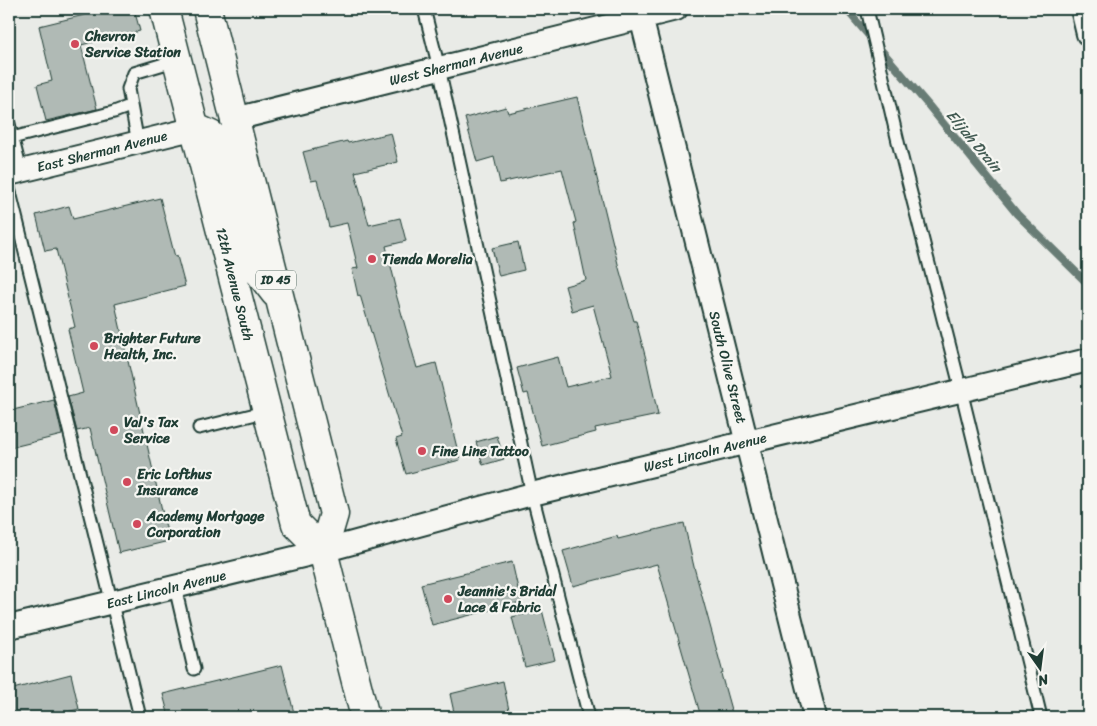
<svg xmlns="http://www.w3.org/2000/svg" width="1097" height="726" font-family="Sriracha,sans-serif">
<rect width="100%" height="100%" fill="#e9ebe7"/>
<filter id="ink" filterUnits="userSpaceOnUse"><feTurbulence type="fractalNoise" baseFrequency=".02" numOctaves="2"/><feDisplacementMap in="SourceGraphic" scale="10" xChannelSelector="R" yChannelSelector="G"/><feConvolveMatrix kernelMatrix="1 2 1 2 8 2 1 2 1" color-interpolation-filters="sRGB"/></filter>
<g filter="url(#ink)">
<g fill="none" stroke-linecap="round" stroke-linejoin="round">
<path stroke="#687c75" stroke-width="8" d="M846,9L929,106L1017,214L1088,284"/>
</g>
<path fill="#b0bab5" stroke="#1f3d34" d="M109,9H134L140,31L81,45L97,109L46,121L37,85L52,81L39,26Z
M577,97L619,268L634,321H636L646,359L658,415L595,428L596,432L542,446L528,393L524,394L517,368L558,357L566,387L612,376L593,305L572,311L565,286L586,280L574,223L576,222L562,169L500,183L494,157L477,162L465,118L506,107L508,113Z
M391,133L398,162L355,172L369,225L400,218L406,241L386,246L396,287H394L417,368L436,363L460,460L406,474L396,439L402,437L360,295L358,296L352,269L358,268L347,223L329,227L317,180L311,181L303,152L347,141L348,143Z
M160,198L175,257L177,256L185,286L115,304L169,541L119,553L90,428L77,431L68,397L83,393L68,329L75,327L56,249L45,251L36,215L69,206L73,219Z
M518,242L524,270L499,276L492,248Z
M54,400L62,435L9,448V411Z
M497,436L504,459L483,465L476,442Z
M684,523L694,567L723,673L721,674L733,717H701L657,564L573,586L563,551L617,536L618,539Z
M512,562L521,602L432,625L421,584Z
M542,610L555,660L525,667L512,617Z
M282,665L295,717H169L163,694Z
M71,674L79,709L46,717H9V690Z
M503,681L510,715L499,717H455L450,694Z"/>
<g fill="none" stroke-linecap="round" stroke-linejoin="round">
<g stroke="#1f3d34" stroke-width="15">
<path id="service" d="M424,9L439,68L532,494L589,717
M867,9L899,146L961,390L1041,717
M9,124L21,171
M12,138L114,112L130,106
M138,143L128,89L134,73L177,60
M9,188L140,717
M199,428L268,411
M175,587L194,669"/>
</g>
<g stroke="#1f3d34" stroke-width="26">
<path id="minor" d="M1082,9L1088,34
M641,17L815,717
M235,119L676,9
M9,174L196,128
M9,627L323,551L532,494L1088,360"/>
</g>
<g stroke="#1f3d34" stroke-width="31">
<path id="primary" d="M164,9L296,524L323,551L365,717
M207,9L334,514L323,551
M196,128L211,135L221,147L251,262L275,293"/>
</g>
<use href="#service" stroke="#f6f6f2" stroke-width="11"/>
<use href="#minor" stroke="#f6f6f2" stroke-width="22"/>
<use href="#primary" stroke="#f6f6f2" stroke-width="28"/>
</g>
</g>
<g fill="#d1495b" stroke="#f6f6f2" stroke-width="2">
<circle cx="75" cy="44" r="5"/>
<circle cx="372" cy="259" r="5"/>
<circle cx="94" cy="346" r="5"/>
<circle cx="114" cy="430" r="5"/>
<circle cx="422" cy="451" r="5"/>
<circle cx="127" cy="482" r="5"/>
<circle cx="137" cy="524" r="5"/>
<circle cx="448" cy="599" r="5"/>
</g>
<g text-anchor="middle" stroke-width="4.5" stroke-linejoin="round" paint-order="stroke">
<rect fill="#f6f6f2" stroke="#60746d" stroke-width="1" x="256" y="270.5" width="40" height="19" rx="4"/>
<g font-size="12" font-weight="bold" fill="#1f3d34">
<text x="276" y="284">ID 45</text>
</g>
<g font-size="14" font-weight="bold" fill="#1f3d34" stroke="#f6f6f2" text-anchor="start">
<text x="85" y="41">Chevron<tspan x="85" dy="16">Service Station</tspan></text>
<text x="382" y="264">Tienda Morelia</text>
<text x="104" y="343">Brighter Future<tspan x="104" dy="16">Health, Inc.</tspan></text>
<text x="124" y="427">Val's Tax<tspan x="124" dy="16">Service</tspan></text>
<text x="432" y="456">Fine Line Tattoo</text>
<text x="137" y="479">Eric Lofthus<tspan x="137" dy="16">Insurance</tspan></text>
<text x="147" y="521">Academy Mortgage<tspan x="147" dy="16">Corporation</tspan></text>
<text x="458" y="596">Jeannie's Bridal<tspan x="458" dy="16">Lace &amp; Fabric</tspan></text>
</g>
<g font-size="14" fill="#1f3d34" stroke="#f6f6f2">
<text transform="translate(456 64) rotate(-14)" y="5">West Sherman Avenue</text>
<text transform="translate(102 151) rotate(-14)" y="5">East Sherman Avenue</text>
<text transform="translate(235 284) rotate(76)" y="5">12th Avenue South</text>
<text transform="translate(728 367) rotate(76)" y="5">South Olive Street</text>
<text transform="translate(705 452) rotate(-14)" y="5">West Lincoln Avenue</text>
<text transform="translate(166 589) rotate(-14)" y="5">East Lincoln Avenue</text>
</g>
<g font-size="15" font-style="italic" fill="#445c54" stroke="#f6f6f2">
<text transform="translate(974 141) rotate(50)" y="5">Elijah Drain</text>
</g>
</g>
<rect width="1097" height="726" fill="none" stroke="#f6f6f2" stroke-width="30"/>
<rect x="15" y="15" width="1067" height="696" fill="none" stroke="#1f3d34" stroke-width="2" filter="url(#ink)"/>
<g transform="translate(1040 668) rotate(166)" stroke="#f6f6f2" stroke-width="4" paint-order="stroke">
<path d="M0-4L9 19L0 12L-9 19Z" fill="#1f3d34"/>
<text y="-8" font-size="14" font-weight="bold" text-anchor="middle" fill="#1f3d34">N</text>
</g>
</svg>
